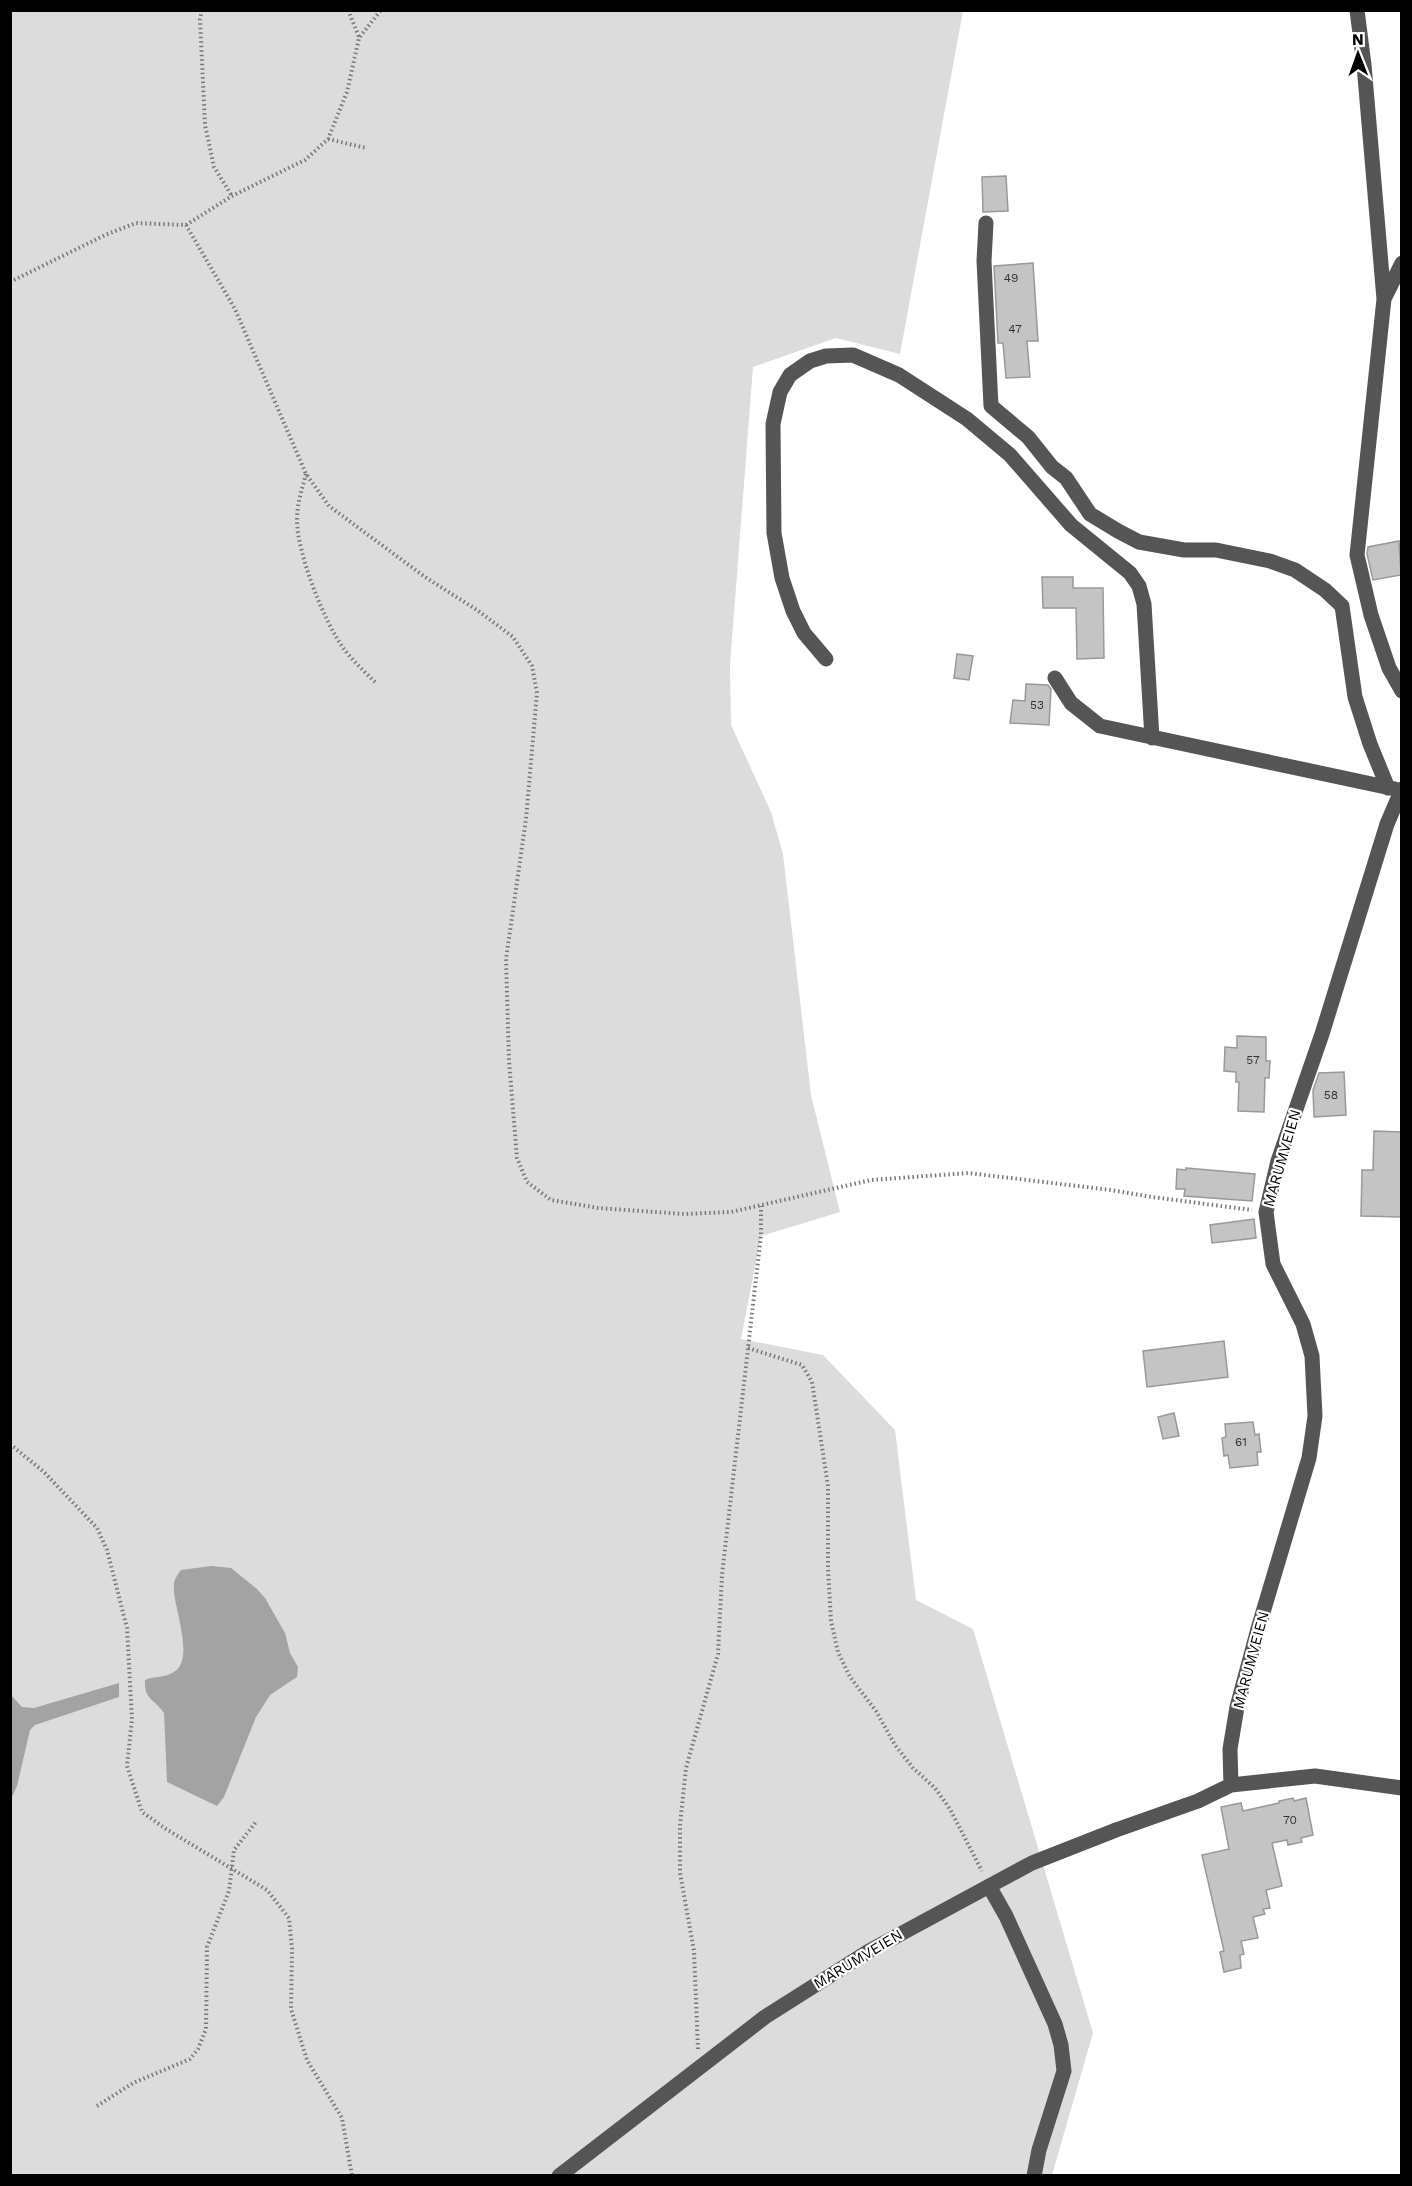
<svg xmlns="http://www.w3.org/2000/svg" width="1412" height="2186" font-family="'Work Sans',sans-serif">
<rect width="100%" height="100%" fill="#fff"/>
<path fill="#dcdcdc" d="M11,11H963L900,354L836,338L753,367L730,665L731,725L771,812L783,854L811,1095L840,1212L761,1236L741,1339L823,1355L895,1430L916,1600L973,1629L1093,2033L1052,2175H11Z"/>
<path fill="#a3a3a3" d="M211,1566L231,1568L257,1589L265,1598L285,1633L290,1653L298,1667L297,1677L270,1695L256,1717L224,1797L217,1806L167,1782L164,1713C154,1698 144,1700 145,1680C153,1676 164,1678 172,1673C198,1661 171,1604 174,1583C175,1578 178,1574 181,1570Z
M119,1683V1697L35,1725L30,1730L17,1786L11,1799V1695L22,1707L34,1708Z"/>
<path fill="#c4c4c4" stroke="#999" stroke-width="1.5" d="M1006,176L1008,211L983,212L982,177Z
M1033,263L1038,341H1027L1030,377L1006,378L1003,343H998L994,266Z
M1399,541L1401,575L1373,580L1367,554L1368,547Z
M1042,577H1073V588H1103L1104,658L1077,659L1076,608H1043Z
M957,654L973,656L969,680L954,678Z
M1026,684L1048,685L1051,689L1049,725L1010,723L1013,700L1025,701Z
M1237,1036L1266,1037V1061H1270L1269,1078H1265L1264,1112L1238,1111L1239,1082H1236V1072L1224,1071L1225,1047L1237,1048Z
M1344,1072L1346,1115L1314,1117L1313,1090L1319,1073Z
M1374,1131L1401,1132V1217L1361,1216L1362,1170H1373Z
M1186,1168L1255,1174L1252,1201L1184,1196L1185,1189H1176L1177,1169L1186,1170Z
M1254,1219L1256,1238L1212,1243L1210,1225Z
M1224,1341L1228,1377L1147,1387L1143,1351Z
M1174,1413L1179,1436L1163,1439L1158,1417Z
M1253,1422L1255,1435L1259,1434L1261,1452H1257L1258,1465L1230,1468L1228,1455L1224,1456L1222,1438L1226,1437L1225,1424Z
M1293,1798L1294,1801L1306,1798L1313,1835L1301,1838L1302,1842L1288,1845L1287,1840L1272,1843L1282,1886L1266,1890L1270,1908L1263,1909L1265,1914L1253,1917L1258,1938L1241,1941L1244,1954L1240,1955L1241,1968L1224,1972L1220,1952L1224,1951L1202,1855L1229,1849L1221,1807L1241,1803L1243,1811L1279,1803V1801Z"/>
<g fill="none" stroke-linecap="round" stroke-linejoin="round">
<path stroke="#777" stroke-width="4" stroke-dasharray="1.5 3" stroke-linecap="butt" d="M202,10L200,19L205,125L214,167L232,196
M348,10L359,37
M328,139L366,148
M186,225L232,196L305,160L328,139L347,92L359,38L381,10
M10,282L105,235L136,223L186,225L235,309L306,474L329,506L425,577L477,610L513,637L532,666L537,693L526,819L506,959L509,1061L517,1158L527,1182L551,1200L598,1208L684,1214L731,1212L871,1180L968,1173L1111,1190L1152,1197L1252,1210
M306,474C302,489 297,504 297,520C297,553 324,622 344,649C353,661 365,672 376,683
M748,1348L802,1365L812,1382L828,1486V1568L831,1621L838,1652L850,1677L876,1711L895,1745L913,1768L935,1788L950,1809L982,1871
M10,1444L44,1472L97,1528L107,1550L127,1628L132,1719L127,1766L142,1812L166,1829L267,1890L289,1918L292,1949L291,2009L307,2060L342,2118L352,2176
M698,2049L694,1951L680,1873V1825L686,1768L718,1654L722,1575L761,1235V1206
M97,2106L133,2083L190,2059L198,2049L206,2029L207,1947L229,1891L234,1850L256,1822"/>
<path stroke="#555" stroke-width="15" d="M1357,10L1364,65L1384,299L1357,555L1371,615L1389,668L1402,691
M986,223L984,261L991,406L1028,437L1052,467L1066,478L1090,514L1118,531L1139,542L1184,550H1216L1270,561L1295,570L1325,590L1342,606L1355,697L1370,744L1388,788
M1384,299L1402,263
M826,659L804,633L793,611L782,578L774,533L773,424L780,392L790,375L810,361L826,356L853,355L899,375L967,419L1010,455L1071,525L1130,573L1139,586L1144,604L1152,738
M1055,678L1071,703L1100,726L1395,789
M1231,1785L1230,1749L1237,1707L1258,1629L1309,1458L1315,1416L1312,1356L1303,1324L1273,1264L1266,1212L1278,1161L1322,1034L1387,824L1402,789
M989,1886L1006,1916L1055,2024L1061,2045L1064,2071L1039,2150L1034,2176
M559,2176L765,2017L869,1951L1032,1863L1116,1830L1198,1801L1231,1785L1315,1776L1402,1788"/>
</g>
<g text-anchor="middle" stroke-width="4.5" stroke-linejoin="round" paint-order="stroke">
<g font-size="12" fill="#313131">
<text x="1011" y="282">49</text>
<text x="1015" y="333">47</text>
<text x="1037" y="709">53</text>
<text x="1253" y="1064">57</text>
<text x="1331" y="1099">58</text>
<text x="1241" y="1446">61</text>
<text x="1290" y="1824">70</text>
</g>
<g font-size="15" fill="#000" stroke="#fff">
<text transform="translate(1282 1158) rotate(-74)" y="5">MARUMVEIEN</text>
<text transform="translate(1251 1660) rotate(-75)" y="5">MARUMVEIEN</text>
<text transform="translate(858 1959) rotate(-31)" y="5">MARUMVEIEN</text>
</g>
</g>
<rect width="1412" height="2186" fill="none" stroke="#000000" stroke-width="24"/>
<g transform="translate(1358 54) rotate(359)" stroke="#ffffff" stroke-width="4.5" paint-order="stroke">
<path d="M0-4.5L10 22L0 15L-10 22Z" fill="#000000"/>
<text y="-9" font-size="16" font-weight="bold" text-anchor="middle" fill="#000000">N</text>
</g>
</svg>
